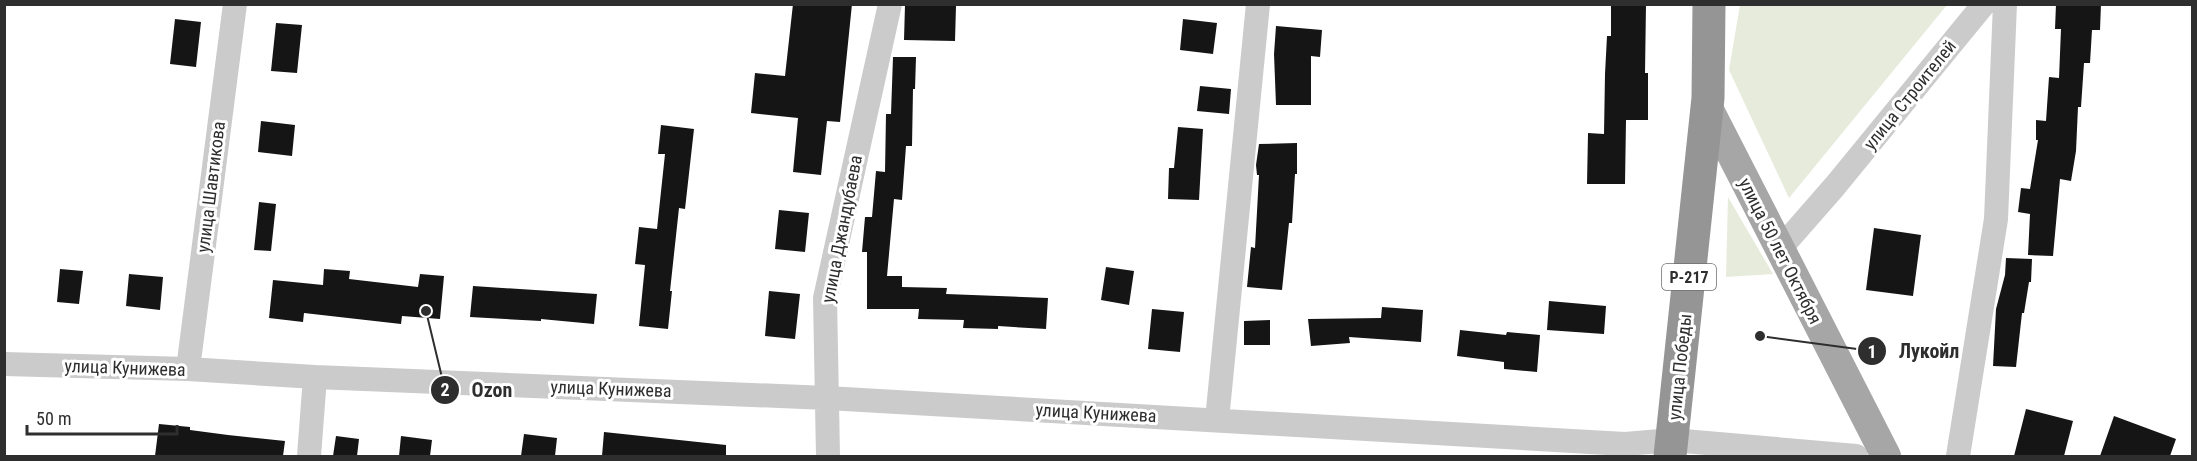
<svg xmlns="http://www.w3.org/2000/svg" width="2197" height="461" font-family="'Roboto Condensed',sans-serif">
<rect width="100%" height="100%" fill="#fff"/>
<path fill="#e7ebdc" d="M1740,5V4L1947,5L1789,198L1729,70Z
M1728,197L1773,274L1726,277Z"/>
<path fill="#151515" d="M793,4H852L840,122L827,121L821,175L793,172L798,118L751,113L755,73L785,76Z
M1611,4H1646L1645,73H1648V120H1626L1625,184H1587L1588,133L1604,134L1605,74L1607,36H1611Z
M2056,4H2101L2100,30H2092L2090,63H2084L2081,107H2078L2076,151L2071,181L2060,179L2053,256L2028,255L2030,214L2018,212L2021,188L2030,189L2038,140H2036V120L2046,121L2049,77L2059,78L2061,29H2055Z
M905,5L956,6L955,41L904,40Z
M175,19L201,22L196,67L170,64Z
M1183,19L1217,23L1213,54L1180,50Z
M276,23L302,25L297,73L271,71Z
M1276,26L1322,30L1320,57L1311,56V105H1276L1274,54Z
M893,57H916L915,89H913L912,146H906L902,200L894,199L887,276H902V287L947,288L946,294L1048,298L1046,329L998,326V329L963,328L964,320L918,319L919,309H867V252H862L865,217H872L876,171L885,172L886,114H891Z
M1200,86L1231,89L1229,114L1197,111Z
M261,121L295,125L292,156L258,152Z
M661,125L694,129L685,209L679,208L670,291H672L668,329L639,326L645,265L635,264L639,227L657,229L665,154H658Z
M1178,127L1203,129L1199,200L1168,199L1169,168H1174Z
M1297,143V174H1295L1292,223H1289L1282,290L1247,287L1251,247L1255,248L1259,175H1257L1256,165L1259,144Z
M259,202L276,204L271,251L254,250Z
M779,210L809,213L805,252L775,249Z
M1874,228L1921,235L1913,296L1866,290Z
M2006,258L2032,259L2031,282H2029L2024,313H2022L2016,367L1993,366L1996,309L2005,275Z
M1106,267L1134,271L1129,305L1101,300Z
M60,269L83,271L79,304L57,302Z
M324,269L350,271L349,279L418,287L420,274L444,276L440,319L402,316L401,324L304,313L303,322L269,318L273,280L323,285Z
M129,274L163,277L160,310L126,306Z
M473,286L597,294L594,324L541,319V321L470,317Z
M769,291L800,294L795,339L765,336Z
M1549,301L1606,306L1604,334L1547,330Z
M1382,307L1423,310L1421,342L1349,337L1350,343L1311,346L1308,319L1381,318Z
M1152,309L1184,312L1180,352L1148,349Z
M1270,320V345H1244V321Z
M1460,330L1506,335L1507,332L1540,335L1537,372L1504,369V362L1457,356Z
M2026,409L2073,421L2064,456H2014Z
M2114,416L2176,439L2170,456H2100Z
M159,424L190,427V430L228,435L285,441L283,456H155Z
M604,432L726,445V456H602Z
M524,434L557,438L555,456H521Z
M336,436L359,439L357,456H333Z
M401,436L432,440L430,456H399Z"/>
<g fill="none" stroke-linecap="round" stroke-linejoin="round">
<path stroke="#cbcbcb" stroke-width="24" d="M1779,250L1835,186L1984,4
M4,364L188,369L315,377L827,398L1625,444L1672,440L1856,456
M188,369L235,4
M1217,420L1258,4
M309,456L315,377
M828,456L825,298L890,4
M1958,456L1996,219L2005,4"/>
<path stroke="#a6a6a6" stroke-width="30" d="M1708,108L1886,456"/>
<path stroke="#959595" stroke-width="33" d="M1670,456L1708,98L1709,4"/>
</g>
<g text-anchor="middle" stroke-width="6" stroke-linejoin="round" paint-order="stroke">
<rect fill="#fff" stroke="#6d6d6d" stroke-width="1.5" x="1662" y="264" width="54" height="26" rx="4.5"/>
<g font-size="16" font-weight="bold" fill="#2e2e2e">
<text x="1689" y="283">Р-217</text>
</g>
<g font-size="18" fill="#2e2e2e" stroke="#fff">
<text transform="translate(1910 95) rotate(-51)" y="6">улица Строителей</text>
<text transform="translate(211 187) rotate(-83)" y="6">улица Шавтикова</text>
<text transform="translate(842 229) rotate(-79)" y="6">улица Джандубаева</text>
<text transform="translate(1780 251) rotate(63)" y="6">улица 50 лет Октября</text>
<text transform="translate(1680 367) rotate(-84)" y="6">улица Победы</text>
<text transform="translate(125 368) rotate(2)" y="6">улица Кунижева</text>
<text transform="translate(611 389) rotate(2)" y="6">улица Кунижева</text>
<text transform="translate(1096 413) rotate(3)" y="6">улица Кунижева</text>
</g>
</g>
<path fill="none" stroke="#2e2e2e" stroke-width="2" d="M1760 336L1872 351M426 311L445 390"/>
<g fill="#2e2e2e" stroke="#fff" stroke-width="2">
<circle cx="1760" cy="336" r="6"/>
<circle cx="426" cy="311" r="6"/>
<circle cx="1872" cy="351" r="15"/>
<circle cx="445" cy="390" r="15"/>
</g>
<g font-size="18" text-anchor="middle" font-weight="bold" fill="#fff">
<text x="1872" y="358">1</text>
<text x="445" y="396">2</text>
</g>
<g font-size="20" text-anchor="middle" font-weight="bold" fill="#2e2e2e" stroke="#fff" stroke-width="6" stroke-linejoin="round" paint-order="stroke">
<text x="1929" y="358">Лукойл</text>
<text x="492" y="397">Ozon</text>
</g>
<rect width="2197" height="461" fill="none" stroke="#2e2e2e" stroke-width="12"/>
<path d="M27 425v9h150v-9" fill="none" stroke="#2e2e2e" stroke-width="3"/>
<text x="36" y="425" font-size="18" fill="#2e2e2e" stroke="#ffffff" stroke-width="4.5" paint-order="stroke">50 m</text>
</svg>
